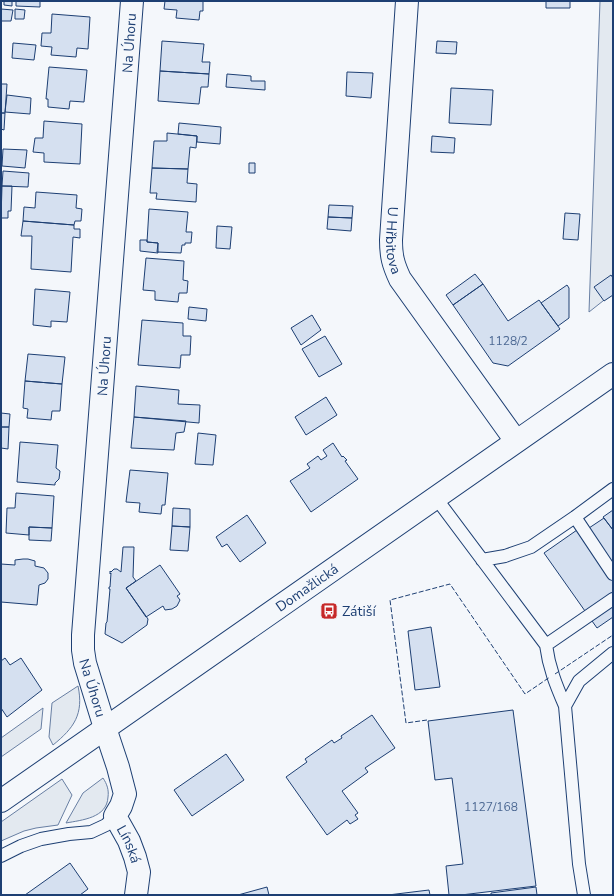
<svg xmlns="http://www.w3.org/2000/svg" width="614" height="896" font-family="'Nunito Sans',sans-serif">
<rect width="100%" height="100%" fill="#f4f7fb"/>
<path fill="#e3e9f0" stroke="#687fa3" d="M600,1H613V293L589,312Z
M78,686C84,714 74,728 53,745L49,737L52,703Z
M43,708L41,729L1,757V738Z
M103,778C107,784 109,790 108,797C107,818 82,820 66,823L83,793Z
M62,779L72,795L58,825L36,828L24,831L1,841V822Z"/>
<path fill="#d5e0f0" stroke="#1d3f73" d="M4,1H12V6L4,5Z
M16,1H40V7L16,6Z
M165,1H203V11H200L199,20L176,18L177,10L164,9Z
M546,1H570V8H546Z
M1,9L13,10L11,21H1Z
M15,9L25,10L24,19H15Z
M52,14L90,17L88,49L77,48L76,57L51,55L52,47L41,46L42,33H51Z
M162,41L204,44L202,62H210L209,74L160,71Z
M437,41L457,42L456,54L436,53Z
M13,43L36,45L34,60L12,58Z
M49,67L87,70L84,102L70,101L69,109L48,107V99H46Z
M160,71L209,74L208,87H201L199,104L158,101Z
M347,72L373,73L371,98L346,96Z
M227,74L251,76V81H265V90L226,87Z
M1,84H7L5,113H1Z
M451,88L493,90L491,125L449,123Z
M7,95L31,98L30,114L5,112Z
M1,113H5L4,130L1,129Z
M44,121L82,124L80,164L44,162V153L33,152L35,138H43Z
M179,123L221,127L220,144L197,142V136L178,134Z
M167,133L197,136L196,148L190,147L188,169L152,168L154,141H167Z
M432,136L455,138L454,153L431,152Z
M3,149L27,150L25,168L2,166Z
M249,163H255V173H249Z
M152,168L188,169L187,183L197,184L196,202L156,199L157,193H150Z
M3,171L29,173L28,187L2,186Z
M2,186H12L11,211H8V218H1Z
M36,192L77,195L76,208L82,209L81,221H75L74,225L23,221L24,207L35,208Z
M329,205L353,206L352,218L328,217Z
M149,209L188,212L186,232H192L191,243H185V245H182L181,253L157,252L158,243L147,242Z
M565,213L580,214L578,240L563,239Z
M328,217L352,218L351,231L327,229Z
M23,221L74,225V229H80V238L73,237L71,272L31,269L32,236H21Z
M217,226L232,227L230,249L216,248Z
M140,240H147V242L158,243V253L140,251Z
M146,258L184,261L183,280L188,281L187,293H179L178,302L155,300V291L143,290Z
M475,274L483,284L453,305L446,295Z
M611,275L613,278V295L604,301L594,287Z
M483,284L508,321L539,300L560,329L508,366L493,363L453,305Z
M567,285L569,288V318L558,326L541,303Z
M35,289L70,292L67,322L51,321V327L33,325Z
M189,307L207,309L206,321L188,319Z
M312,315L321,330L301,345L291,328Z
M142,320L183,323V336H191L190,355H181L180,368L138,365Z
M325,336L342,364L319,377L302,349Z
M28,354L65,357L62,384L25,381Z
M25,381L62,384L60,411H52L51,420L27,418L28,409L23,408Z
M136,386L179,390L178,404L200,405L199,423L134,417Z
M326,397L337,415L306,435L295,417Z
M1,413L10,414L9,427H1Z
M134,417L186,421L184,432L176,433L174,450L131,448Z
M1,427H9L8,449L1,448Z
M198,433L216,435L213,465L195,464Z
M20,442L58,445L56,468L60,471L59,479L55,483V485L17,482Z
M333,443L342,457L343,456L347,460L345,461L358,479L311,512L290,481L310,468L307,464L318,456L321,460L327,456L323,450Z
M130,470L168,473L165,505H162L161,514L139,512L140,503L126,502Z
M16,493L54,496L52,528L29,527V535L6,533L7,508H15Z
M173,508L190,509V527L172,526Z
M613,510V530L603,517Z
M247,515L266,543L240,562L227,544L222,547L216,537Z
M604,518L613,530V572L580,534Z
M172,526L190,527L188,551L170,550Z
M29,527L52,528L51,541L29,540Z
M577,530L613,580V617L597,628L544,553Z
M123,547H134L133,577L136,581L126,588L148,619L147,625L122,643L105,634L106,623L107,622L110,589H109V587H110L111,573L110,574V571L111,572L114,569H117L121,572Z
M23,559H28L35,561V566L44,568L48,573V579L45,583L39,585L37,605L1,602V564L15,565V560Z
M160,565L180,594L177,596L180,600L177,606L172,609L165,610L163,606L146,617L126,588Z
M431,627L440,687L415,690L408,631Z
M5,658L10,665L21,658L42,690L7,717L1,708V661Z
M513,710L536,886L461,895H449L446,866L463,864L452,778L435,780L428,721Z
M372,715L395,748L365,768L368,772L342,791L358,813L355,815L358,819L350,824L347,820L327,835L286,777L307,762L305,759L332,740L334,743L342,738L341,736Z
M226,754L244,780L192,816L174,790Z
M70,863L88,889L80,895H25Z
M267,887L269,895H238Z
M536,887L537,895H491V893Z
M429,890L430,895H388Z"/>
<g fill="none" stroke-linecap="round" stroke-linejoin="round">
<g stroke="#1d3f73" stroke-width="14">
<path id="lane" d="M436,498L546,645L613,599
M575,517L613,574
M482,560L505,556L531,547L575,517L613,489
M546,645C549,668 556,685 565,706
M1,856L21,846L41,839L69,834L91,832L106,825L115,816
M584,895L579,864L565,706L579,681L613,653"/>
</g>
<g stroke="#1d3f73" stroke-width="24">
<g id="street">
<path id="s1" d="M132,1L83,635V650L85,663L105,728L118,767L125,794L121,806L115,816L129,841L135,857L139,872L136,895"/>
<path id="s2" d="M407,1L391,240C391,256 393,264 400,279L516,441"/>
</g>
</g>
<g stroke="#1d3f73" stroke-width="24">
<g id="primary">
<path id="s3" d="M1,801L613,374"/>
</g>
</g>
<use href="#lane" stroke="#f4f7fb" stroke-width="12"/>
<use href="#street" stroke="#f4f7fb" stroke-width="22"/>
<use href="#primary" stroke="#f4f7fb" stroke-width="22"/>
<path stroke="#1d3f73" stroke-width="1" stroke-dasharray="5 2" stroke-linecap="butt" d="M555,674L613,635
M427,720L406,723L390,600L450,584L525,694L550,677"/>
</g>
<defs>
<g id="bus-square" transform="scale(0.9)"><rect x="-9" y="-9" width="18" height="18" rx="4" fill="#c62828" stroke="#f4f7fb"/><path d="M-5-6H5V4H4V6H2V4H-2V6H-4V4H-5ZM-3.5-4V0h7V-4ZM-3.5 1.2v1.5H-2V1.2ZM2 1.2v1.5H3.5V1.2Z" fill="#fff"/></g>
</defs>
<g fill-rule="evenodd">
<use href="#bus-square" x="329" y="611"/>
</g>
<g text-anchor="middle" stroke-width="3" stroke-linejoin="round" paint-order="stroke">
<g font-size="12" fill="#4b6792">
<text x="508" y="345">1128/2</text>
<text x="491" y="811">1127/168</text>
</g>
<g font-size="14" fill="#1d3f73" stroke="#f4f7fb">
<text transform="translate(129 43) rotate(-86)" y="5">Na Úhoru</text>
<text dy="5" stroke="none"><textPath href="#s2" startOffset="240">U Hřbitova</textPath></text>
<text transform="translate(104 366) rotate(-86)" y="5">Na Úhoru</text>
<text dy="5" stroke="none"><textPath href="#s3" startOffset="373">Domažlická</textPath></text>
<text dy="5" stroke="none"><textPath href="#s1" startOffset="690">Na Úhoru</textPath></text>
<text dy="5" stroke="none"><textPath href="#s1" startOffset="857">Línská</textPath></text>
</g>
<g font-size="14" fill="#1d3f73" stroke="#f4f7fb" text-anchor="start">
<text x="342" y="616">Zátiší</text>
</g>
</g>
<rect width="614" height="896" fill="none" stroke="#1d3f73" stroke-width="4"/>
</svg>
